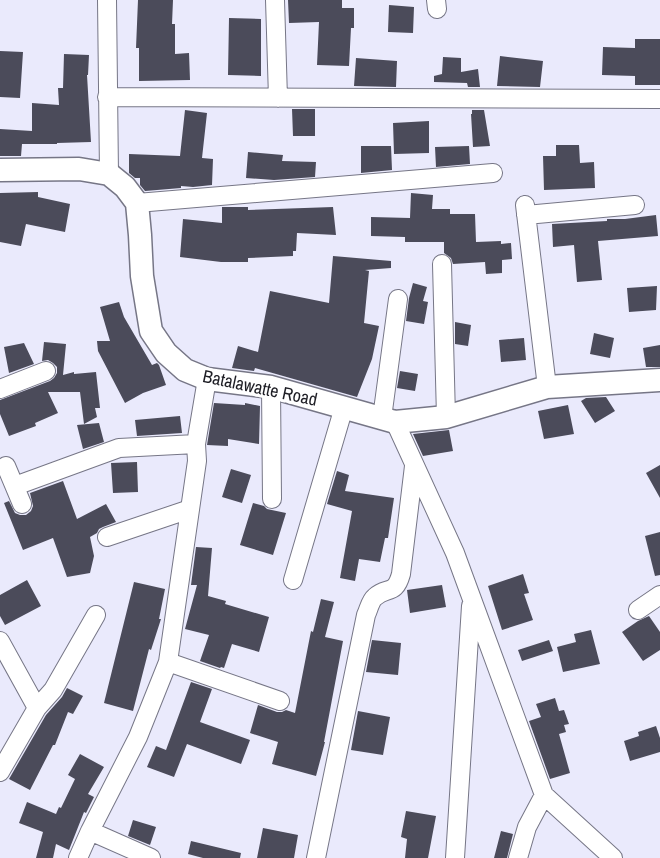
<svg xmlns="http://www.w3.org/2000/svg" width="660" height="858" font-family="'Archivo Narrow',sans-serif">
<rect width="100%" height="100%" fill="#eaeafc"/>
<path fill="#4b4b5a" d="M138,0H173L172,24H175V54L189,53L190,80L139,81V48H136Z
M288,0H342V8H354V28H351L349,66L317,65L319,22L289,23Z
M389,5L414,7L413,33L388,32Z
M229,18L261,19V76L228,75Z
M635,39H660V85H635V76L602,75L603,47L635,48Z
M0,51L23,52L20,98L0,97Z
M64,54L89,55L88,75H87L91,142L57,143V144H22L21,156H0V129L32,131V103L59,105L58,88H63Z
M500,56L543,61L540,87L497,86Z
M443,57L461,58V72L478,69L480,87H468L467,83L434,82V76L442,74Z
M356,58L397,61L396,87L354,86Z
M292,109H315V136H293Z
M185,110L207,113L202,158L213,159L212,185L193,187L181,186V188L145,191L140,185V178H135L129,173V154L180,156Z
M472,110H484L490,146L473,147L471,114H472Z
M429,121V153L394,154L393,123Z
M556,145H579L580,163L594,162L595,188L544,190L543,156H556Z
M361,146H391L392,170L361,173Z
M469,146L470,164L436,167L435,147Z
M248,152L283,155L282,161L316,162L315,177L274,180L246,178Z
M38,192V197L70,204L65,232L26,224L21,246L0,242V193Z
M411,193L433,195L432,209H450V214H475L476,242L501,241V244L511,243L512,259L502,260V273L486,274L485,262L453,264L451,258L444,253V242H405V237L371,236V217L410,218Z
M222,207H248V210L333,207L336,235L297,233L296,251H293V256L248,258V262H221L180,257L183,219L222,223Z
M656,215L658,236L598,241L602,280L577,282L574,245L553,247L552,224L607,221V219H625Z
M333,256L391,261V268L365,270L369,271L364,323L379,326L372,359L357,397L255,368L254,371L232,368L238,346L258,352L270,291L329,303Z
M413,283L427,287L423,301L428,302L424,324L406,321L409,298Z
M657,286L656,310L629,312L627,288Z
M119,302L124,317L152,365L157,363L159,365L166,385L143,393L125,403L98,351L97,341H110L100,307Z
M455,322L471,325L468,346L455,344Z
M594,333L614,338L610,358L590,354Z
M524,338L526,360L501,362L499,340Z
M44,342L66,344L63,375L74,372V374L96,372L100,408H95L97,417L84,424L80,392H48L58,413L35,423L36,426L9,436L0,414V400L50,381L54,378L57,373V367L53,363L48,360L42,361Z
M24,343L34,364L9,373L4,347Z
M660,345V367H646L643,348Z
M400,371L418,374L415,391L397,388Z
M606,397L615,411L595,423L581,401L586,398Z
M214,403L245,405V403L260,406L259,444L228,439V446L207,445Z
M568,405L574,434L544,439L538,411Z
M180,416L182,433L137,436L135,420Z
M99,423L104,442L83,449L77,425Z
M449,430L453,451L423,456L413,434Z
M137,462L138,492L113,493L111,463Z
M660,465V498L646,473Z
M231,469L251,475L242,503L222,497Z
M337,471L349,475L345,491L394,498L388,538H385L380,562L359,559L355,581L340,578L352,511L327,504Z
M63,481L77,519L106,504L116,522L103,527L99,529L97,533L90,537L94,556L90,573L67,577L53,538L23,550L4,503L9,501L15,513L20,515H26L31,511L33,506L30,493Z
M253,503L264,506L267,509L286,513L273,555L240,545Z
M660,532V575L655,576L645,536Z
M196,547L212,548L208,596L226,601L225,604L269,617L259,652L232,644L224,668L221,667L220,668L200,661L209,635L185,629L197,585H191Z
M523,574L529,593L524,594L533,620L502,630L488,586Z
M27,580L41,606L5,625L0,616V595Z
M134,582L165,589L159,619H161L151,650L149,649L133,711L104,703Z
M442,585L446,607L410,613L407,590Z
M321,599L334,602L325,637L343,641L324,742H325L316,776L272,764L278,742L250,733L258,705L277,712H282L286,710L295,713L311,631L313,632Z
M649,616L660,632V650L643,661L622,632L638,621Z
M591,630L600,664L563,672L557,647L576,642L574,634Z
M372,640L401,643L398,675L366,672Z
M549,640L553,651L522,661L518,650Z
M191,682L212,689L200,722L250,740L241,764L187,744L174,777L147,767L156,746L166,750Z
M67,688L83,696L73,714L68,712L55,745H53L30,790L9,779L46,715L62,697Z
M555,698L559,711L564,710L569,724L564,725L566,732L559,734L570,773L550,779L529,721L541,717L536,704Z
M358,711L390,717L383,755L351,750Z
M656,726L660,738V752L630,761L624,741L639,736L638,732Z
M80,754L104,767L88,794L94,797L86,813L84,812L69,850L56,844L53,858H36L43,832L19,823L27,802L56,814L59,807L61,808L75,779L68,775Z
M406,811L436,816L428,858H405L407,839L401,837Z
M133,820L156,827L150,845L128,836Z
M263,828L298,835L294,858H257Z
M501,831L513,834L507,858H494Z
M191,841L241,853L240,858H203L188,854Z"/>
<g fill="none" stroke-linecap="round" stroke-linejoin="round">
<g stroke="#767686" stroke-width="20">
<path id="minor" d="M107,0L109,174
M275,0L278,98
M436,0L437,9
M107,97L660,99
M137,203L493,173
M525,205L547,387
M526,215L635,205
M442,264L446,417
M271,387L272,499
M0,389L46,371
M382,418L398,299
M395,422L455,553L544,795L613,858
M6,466L22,504
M15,486L119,448L196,444
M107,537L190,509
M293,580L344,407
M638,610L660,595
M0,641L37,708
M168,662L280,701
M0,772L37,708L53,690L96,615
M90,831L151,858
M78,858L90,831L138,737L168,662L197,461L196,444L207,379
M316,858L366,615C369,609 370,601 375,597C387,586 395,596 401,574L414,466
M455,858L471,606
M518,858L527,827L544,795"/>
</g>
<g stroke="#767686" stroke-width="25">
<path id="tertiary" d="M0,170L79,169L109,174L125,187L137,203L140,235L142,276L151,331L166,353L185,370L207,379L271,387L395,422L446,417L547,387L660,380"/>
</g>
<use href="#minor" stroke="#fff" stroke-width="18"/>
<use href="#tertiary" stroke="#fff" stroke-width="22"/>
</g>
<g text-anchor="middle" stroke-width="6" stroke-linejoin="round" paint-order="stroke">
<g font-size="18" fill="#1e1e25" stroke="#fff">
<text transform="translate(260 388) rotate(12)" y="6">Batalawatte Road</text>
</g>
</g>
</svg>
